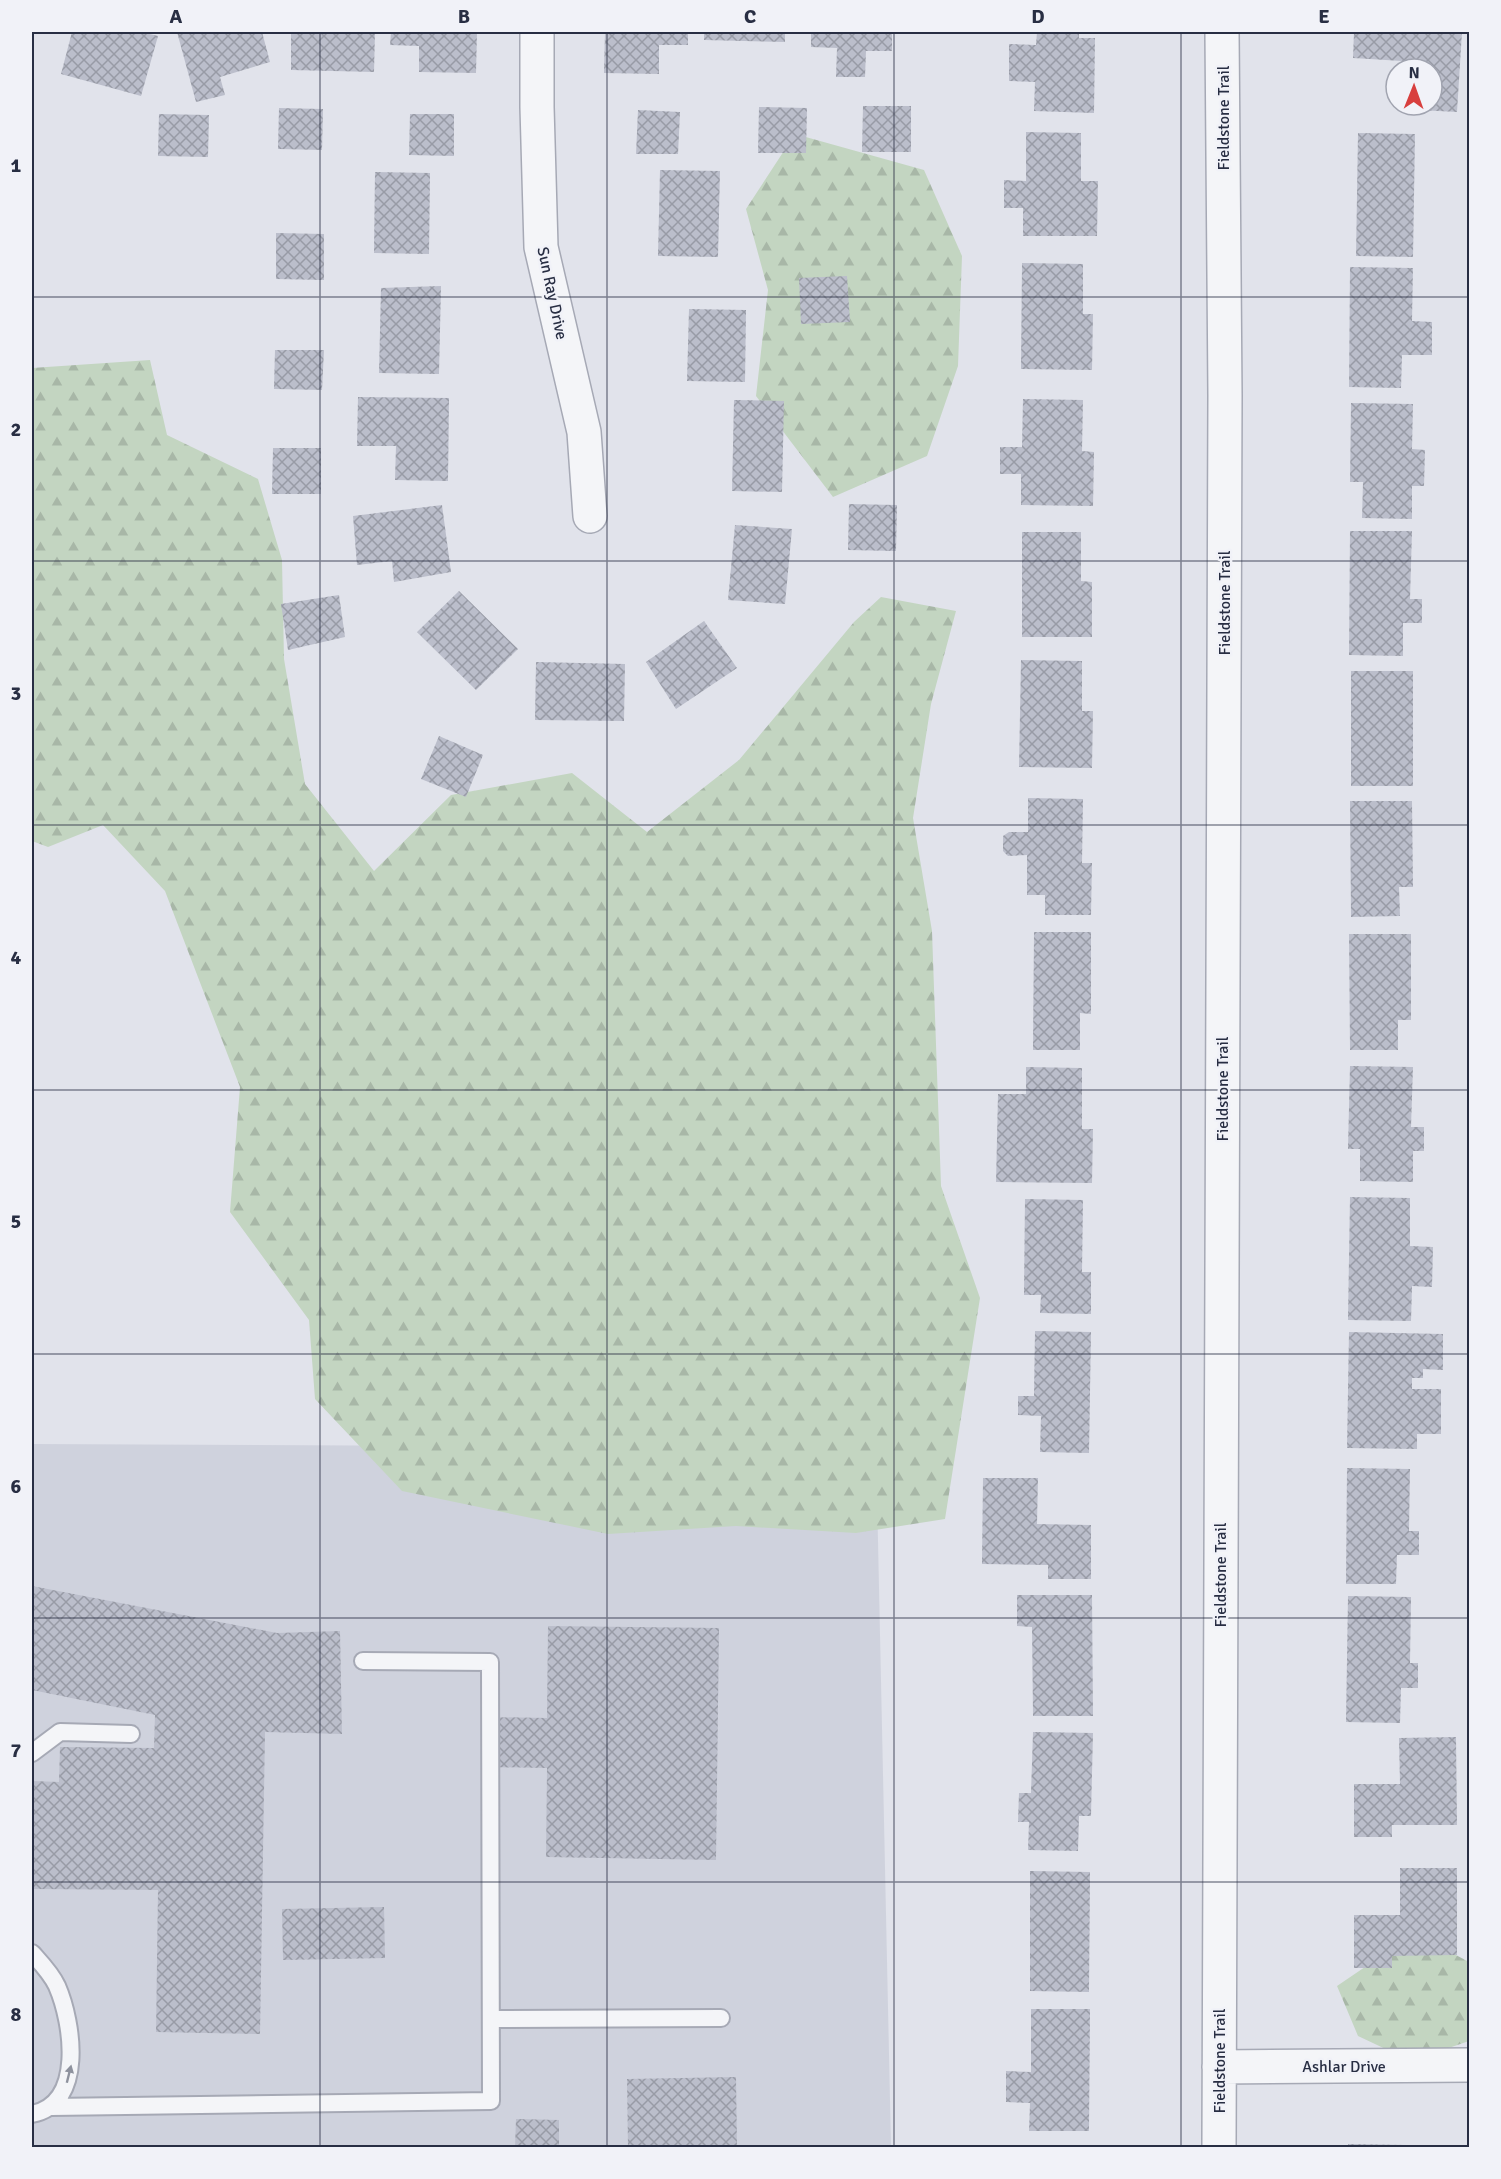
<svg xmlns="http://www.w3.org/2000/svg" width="1501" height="2179" font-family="Signika,sans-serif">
<defs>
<pattern id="forest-firs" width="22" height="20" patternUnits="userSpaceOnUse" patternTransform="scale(1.5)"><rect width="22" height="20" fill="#c3d5c1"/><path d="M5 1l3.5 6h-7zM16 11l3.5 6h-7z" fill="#a8b7a7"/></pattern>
<pattern id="building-cross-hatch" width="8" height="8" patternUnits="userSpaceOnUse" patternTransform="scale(1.5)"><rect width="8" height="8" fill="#bbbecb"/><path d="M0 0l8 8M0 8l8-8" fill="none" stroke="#989ba6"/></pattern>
</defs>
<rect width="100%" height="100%" fill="#e1e3eb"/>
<path fill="#cfd2dd" d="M32,1444L876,1448L891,2147L32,2148Z"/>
<path fill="url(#forest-firs)" d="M795,134L924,170L962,256L958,366L927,456L833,497L756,396L768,290L746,209Z
M150,360L167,435L258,479L282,560L284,659L305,784L374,871L451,795L572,773L647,832L739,760L854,622L881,597L956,611L931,704L913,818L932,931L941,1186L980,1298L945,1519L856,1533L736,1526L608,1534L402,1491L315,1399L309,1320L230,1212L240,1087L165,891L103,825L48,847L32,841V368Z
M1390,1950L1454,1954L1469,1962V2041L1411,2061L1358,2036L1337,1986Z"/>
<path fill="url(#building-cross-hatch)" d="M72,32H141L158,36L141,96L61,74Z
M177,32H262L270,62L220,77L225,95L196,102Z
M291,32H375L374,72L291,70Z
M391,32H477L476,73L419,72V46L390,45Z
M605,32H688V45H659V74L604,73Z
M704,32H785V42L704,40Z
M811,32H892V51H866L865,77H836L837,48L811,47Z
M1037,32H1079V38H1095L1094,113L1034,111L1035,82L1009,81V44L1036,45Z
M1354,32H1462L1457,112L1400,109V105H1432V69H1402V61L1353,58Z
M863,106H911V152H862Z
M759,107L807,108L806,153H758Z
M279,108L323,109L322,150L278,149Z
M638,110L680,112L678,154H636Z
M159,114L209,115L208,157L158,156Z
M410,114H454V156L409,155Z
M1026,132L1081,133V181H1098L1097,236H1023V208H1004V180L1026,181Z
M1358,133L1415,134L1413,257L1356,256Z
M660,170L720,171L718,257L658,256Z
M375,172L430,173L429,254L374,253Z
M276,233L324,234V280L276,279Z
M1022,263L1083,264V314H1093L1092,370L1021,369Z
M1350,267L1413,268L1412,321L1432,322V355H1402L1401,388L1349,387Z
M847,276L850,322L801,324L799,278Z
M441,286L439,374L379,373L381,288Z
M689,309L746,310L745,382L687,381Z
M275,350H324L322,390L274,389Z
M358,397L449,398L448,481L395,480L396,446H357Z
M1023,399L1083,400L1082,451L1094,452L1093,506L1021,505V474H1000V447H1022Z
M734,400L784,401L782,492L732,491Z
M1351,403L1413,404L1412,449L1425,450L1424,486H1412V519L1362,518L1363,482H1350Z
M273,448H321V494H272Z
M849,504L897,505L896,551L848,550Z
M442,505L451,572L394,582L392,561L357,565L353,516Z
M735,525L792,529L785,604L728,600Z
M1350,531H1412L1410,599H1422V623H1403V656L1349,655Z
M1022,532H1081V581L1092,582V637H1022Z
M459,591L518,649L476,690L417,632Z
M339,595L345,637L288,650L281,604Z
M704,621L737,668L676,709L646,662Z
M1021,660L1082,661V711H1093L1092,768L1019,767Z
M536,662L625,664L624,721L535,720Z
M1351,671H1413V786H1351Z
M439,736L483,755L466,797L421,779Z
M1028,798L1083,799L1082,863H1092L1091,915H1045V895H1027V855L1008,856L1003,851V836L1009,832H1028Z
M1350,801H1412L1413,887H1399L1400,916L1351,917Z
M1034,932H1091V1014L1080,1013V1050H1033Z
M1349,934H1411V1020H1398V1050H1350Z
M1350,1066L1413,1067L1411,1127H1424V1151H1413V1182L1360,1181V1149H1348Z
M1026,1067L1082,1068V1129H1093L1092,1183L996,1182L998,1094H1026Z
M1350,1197L1410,1198V1246L1433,1247L1432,1287L1412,1286L1411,1321L1348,1320Z
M1025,1199L1083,1200L1082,1272H1091V1314L1040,1313L1041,1295H1024Z
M1035,1331L1091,1332L1089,1453L1040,1452L1041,1416L1018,1415V1396H1034Z
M1349,1332L1443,1334V1370L1423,1369V1378H1412V1389H1441V1434H1417V1449L1347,1448Z
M1347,1468L1410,1469L1409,1531H1419V1555H1397L1396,1584H1346Z
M983,1478H1038L1037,1524L1091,1525V1579H1048V1565L982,1564Z
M32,1586L277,1633L340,1631L342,1734L265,1732L260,2034L156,2032L158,1890L32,1889V1781L59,1782L60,1747L154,1748L155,1715L32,1690Z
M1017,1595H1092L1093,1716H1033L1032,1627L1017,1626Z
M1348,1596L1411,1597L1410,1663H1418V1688H1401L1400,1723L1346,1722Z
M548,1626L719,1628L716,1860L546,1857L547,1768L485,1767V1717L547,1718Z
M1033,1732L1093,1733L1091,1816H1079L1078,1851L1028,1850L1029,1822H1018L1019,1793H1031Z
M1456,1737L1457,1825H1392V1837H1354V1784H1400L1399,1738Z
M1400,1868H1457V1955L1392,1956V1968H1354V1915H1400Z
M1030,1871L1090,1872L1089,1992L1030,1991Z
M384,1907L385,1958L283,1960L282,1909Z
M1031,2009H1090L1089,2131H1029L1030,2103L1006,2102V2071L1031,2072Z
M736,2077L737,2148H628L627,2079Z
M516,2119L559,2120V2148H515Z
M1348,2144L1407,2145V2148H1348Z"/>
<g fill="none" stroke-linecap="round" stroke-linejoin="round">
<g stroke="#a6a9b5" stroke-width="20">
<path id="service" d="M32,1753L60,1732L131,1734
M32,1953C41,1963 51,1973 57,1986C73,2023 85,2104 32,2114
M491,2019L721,2018
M51,2107L491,2101L490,1662L363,1661"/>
</g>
<g stroke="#a6a9b5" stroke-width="36">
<path id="minor" d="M537,32V107L541,247L584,432L590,516
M1219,2067L1470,2065
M1219,2148L1225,395L1222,32"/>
</g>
<use href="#service" stroke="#f4f5f8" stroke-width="16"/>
<use href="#minor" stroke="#f4f5f8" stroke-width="33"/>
</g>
<defs><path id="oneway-solid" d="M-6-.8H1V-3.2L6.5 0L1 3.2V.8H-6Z" transform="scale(1.5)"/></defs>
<use fill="#8e929e" href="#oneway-solid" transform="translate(69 2074) rotate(-76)"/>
<path fill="none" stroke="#282e43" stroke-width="1.5" stroke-opacity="0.55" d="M320,32V2148M607,32V2148M894,32V2148M1181,32V2148M32,297H1470M32,561H1470M32,825H1470M32,1090H1470M32,1354H1470M32,1618H1470M32,1882H1470"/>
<g text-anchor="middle" stroke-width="5" stroke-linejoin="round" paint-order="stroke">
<g font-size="16" fill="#282e43" stroke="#f1f2f8">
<text transform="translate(1223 118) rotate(-90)" y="6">Fieldstone Trail</text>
<text transform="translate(553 293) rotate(78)" y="6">Sun Ray Drive</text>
<text transform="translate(1224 603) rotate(-90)" y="6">Fieldstone Trail</text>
<text transform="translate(1222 1089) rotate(-90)" y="6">Fieldstone Trail</text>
<text transform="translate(1220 1575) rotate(-90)" y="6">Fieldstone Trail</text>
<text transform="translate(1219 2061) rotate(-90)" y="6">Fieldstone Trail</text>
<text x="1344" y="2072">Ashlar Drive</text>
</g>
</g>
<rect width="1501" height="2179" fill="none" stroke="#f1f2f8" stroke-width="66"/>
<g transform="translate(1414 87) rotate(1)"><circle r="28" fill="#f1f2f8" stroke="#a1a4b0" stroke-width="1.5"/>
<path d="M0-4.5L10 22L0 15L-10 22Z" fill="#d83f3e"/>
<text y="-9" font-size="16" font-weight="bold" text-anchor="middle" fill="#282e43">N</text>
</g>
<rect x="33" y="33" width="1435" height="2113" fill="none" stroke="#282e43" stroke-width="2"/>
<g font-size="20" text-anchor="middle" font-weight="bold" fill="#282e43">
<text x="176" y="23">A</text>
<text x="464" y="23">B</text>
<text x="750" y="23">C</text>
<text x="1038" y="23">D</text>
<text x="1324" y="23">E</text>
<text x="16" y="172">1</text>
<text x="16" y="436">2</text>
<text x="16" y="700">3</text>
<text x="16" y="964">4</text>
<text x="16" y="1228">5</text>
<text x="16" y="1493">6</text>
<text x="16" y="1757">7</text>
<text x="16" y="2021">8</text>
</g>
</svg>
